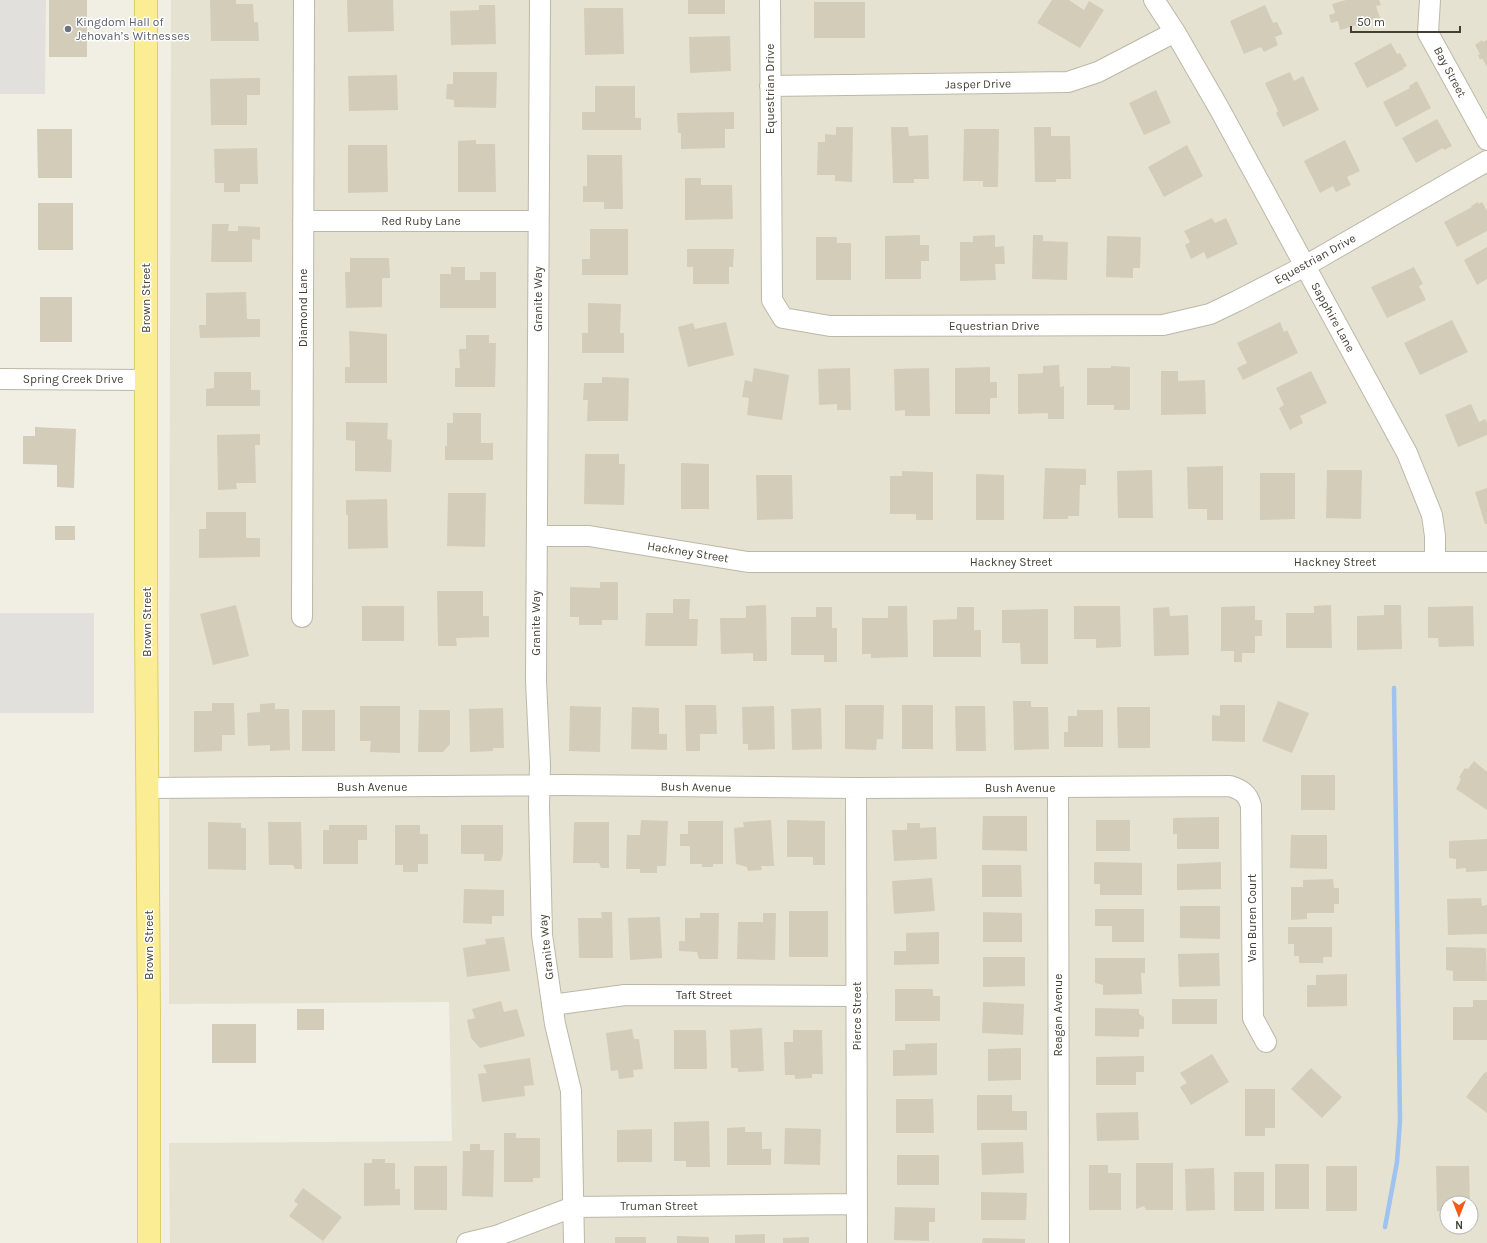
<svg xmlns="http://www.w3.org/2000/svg" width="1487" height="1243" font-family="Karla,sans-serif">
<rect width="100%" height="100%" fill="#f1efe4"/>
<path fill="#e5e2d2" fill-rule="evenodd" d="M171,0H1487V1243H170L169,1143L452,1141L449,1002L169,1004V689ZM1447,1203H1471V1227H1447Z"/>
<path fill="#e2e0dc" d="M0,0H46L45,94H0Z
M0,613H94V713H0Z"/>
<g fill="none" stroke-linecap="round" stroke-linejoin="round">
<path stroke="#a0c2ee" stroke-width="4.5" d="M1385,1227L1397,1162L1400,1121L1394,688"/>
</g>
<path fill="#d3ccb9" d="M49,0H87V57H49Z
M210,0H236V4H253L254,22H258L259,41H211Z
M347,0H393L394,31L348,32Z
M688,0H725V14H688Z
M1052,0H1069L1084,10L1089,1L1104,10L1080,48L1037,23Z
M1346,0H1379L1381,5L1376,6L1380,18L1340,30L1338,21L1331,23L1329,15L1335,13L1332,4Z
M814,2H865V38H814Z
M479,5H495L496,44L451,45L450,11L479,10Z
M1265,5L1273,23L1277,22L1283,34L1275,37L1278,45L1264,52L1261,47L1244,54L1230,21Z
M584,8H623L624,54L585,55Z
M730,36L731,71L690,73L689,37Z
M1482,40L1483,42L1487,40V67L1482,58L1480,60L1478,55L1480,54L1475,45Z
M1391,43L1397,54L1400,53L1407,66L1403,68L1404,69L1367,88L1354,63Z
M453,72H497L496,108L454,107V100L446,99L447,84H453Z
M1290,72L1294,81L1303,76L1319,110L1283,127L1276,113L1278,111L1265,83Z
M397,75L398,110L349,111L348,76Z
M260,78V95H247V125H211L210,79Z
M1417,81L1431,108L1396,127L1383,102L1410,88L1409,86Z
M595,86H635V118H641V130H582V112H595Z
M1156,90L1171,123L1144,135L1129,103Z
M734,112V129H725V148L681,149V133H678L677,113Z
M1437,119L1452,146L1444,150L1443,148L1416,163L1402,138Z
M836,127H853L852,182L835,181V175H817L818,142H825V134L836,135Z
M891,127H908L909,136L928,135L929,179H914V183H893Z
M1034,127H1051V136H1070L1071,179H1056V182H1035Z
M37,129H72V178H38Z
M964,129H999L998,187H983V181H963Z
M476,140V144H495L496,192H458V141Z
M1345,140L1360,171L1347,177L1351,185L1336,192L1333,186L1320,193L1304,161Z
M348,145H387L388,192L348,193Z
M1187,145L1203,176L1164,197L1148,167Z
M257,148L258,184H240V192H224V183H215L214,149Z
M587,155H622L623,209H604V202H583V186H587Z
M685,178H701V185H732L733,219L685,220Z
M1478,202L1479,204L1482,202L1487,211V231L1457,247L1444,222L1472,207L1471,206Z
M38,203H73V250H38Z
M1212,218L1215,223L1226,218L1238,244L1207,259L1204,252L1191,259L1185,245L1190,242L1184,231Z
M212,224H229L228,231H238V226L260,227V240L252,239V262H211Z
M590,229H628V275H582V259H590Z
M920,235V245H929V261H921V279H885V236Z
M995,235V247L1004,246L1005,264H995L996,280L960,281V242H973V236Z
M1033,235H1043V241L1068,242L1067,280L1032,279Z
M1107,236L1141,237L1140,268H1133V278L1106,277Z
M816,237H837V243H851V280H816Z
M1487,247V279L1477,285L1464,260Z
M687,249H734L733,267H729V284H693V267H687Z
M350,258H389L390,278H382V307L346,308L345,272H350Z
M451,267H465V280H480V272H496V308H440V274H451Z
M1414,267L1423,284L1419,286L1426,300L1387,318L1371,287Z
M246,292L247,319H260V337L200,338L199,325H206V293Z
M40,297H72V342H40Z
M588,303L621,304L620,333H624V353H582V333H588Z
M1452,320L1468,352L1420,375L1404,343Z
M726,322L734,355L688,367L678,327L693,323L695,329Z
M1280,322L1284,332L1287,330L1298,353L1243,380L1237,368L1247,363L1237,343Z
M349,331L387,334V383H345V367H350Z
M466,335H489V343H496L495,387H455V368H460L459,349H466Z
M1059,365L1060,387L1064,386V419H1048V413L1018,414V374L1043,373V366Z
M1111,366L1130,367V410H1114V405H1087V368H1111Z
M990,367V382H997V398H990V414H955V368Z
M754,368L789,375L782,420L747,415L749,398L742,397L745,380L752,382Z
M850,368L851,410H837V404L819,405L818,369Z
M929,368L930,416H905V410L895,411L894,369Z
M1161,371H1178V381L1205,380L1206,414L1161,415Z
M1311,371L1327,403L1300,416L1303,423L1290,430L1279,408L1284,405L1276,388Z
M214,372H251V390H260V406H206V389L214,388Z
M602,377L629,378L628,421H587L588,400H583L584,383H602Z
M1471,404L1479,422L1485,419L1487,423V435L1458,447L1445,415Z
M453,413H481V443H493V460H445V446H447V423H453Z
M346,422L388,423L387,439L392,440L391,472L355,471V441L346,440Z
M35,427L76,429L74,488L57,487V465L23,464V436H35Z
M260,434V445H255L256,483H236L237,489L218,490L217,435Z
M585,454H619V464H625L624,505L584,504Z
M681,463L709,464V509H681Z
M1223,466V520H1207V509H1188L1187,467Z
M1045,468L1086,469V485H1080L1079,516H1068V519H1043Z
M1152,470L1153,518H1118L1117,471Z
M1327,470H1362L1361,519L1326,518Z
M902,471L933,472V520H916V514H890V476H902Z
M1260,473H1295V519L1260,520Z
M976,474L1004,475V520H976Z
M756,475H792L793,519L757,520Z
M1487,488V524H1485L1475,492Z
M448,493H486L485,547L447,546Z
M387,499L388,548L348,549V515H346V500Z
M206,512H246V538H260V557L199,558V529H206Z
M55,526H75V540H55Z
M600,582H618V620H602V625H579V617H570V587L600,588Z
M437,591H483V616H489V637L456,638L457,646H438Z
M673,599H690L689,619H698L697,646H645L646,613H673Z
M236,605L249,656L213,665L200,614Z
M766,605L767,661H753V653L721,654L720,618H746V606Z
M1331,605L1332,648H1286V613H1314V606Z
M1384,605H1401L1402,649L1357,650V616L1384,615Z
M362,606H404V641H362Z
M888,606H907L908,657L871,658V654H862V618H888Z
M1074,606H1120L1121,647L1096,648V639H1074Z
M1255,606V620H1262V636H1255V653H1242V662H1234V651H1221V607Z
M1473,606L1474,646L1439,647L1438,638H1428V607Z
M816,607H832V628H837V662H824V655H791V617H816Z
M957,607H974V630H981V657H933V620L957,619Z
M1169,607L1170,616L1188,615L1189,655L1154,656L1153,608Z
M1048,609V664H1021L1020,643H1002V610Z
M1013,701H1031V707H1048L1049,749L1014,750Z
M1278,701L1309,713L1292,753L1262,741Z
M212,703H234L235,735H222V751L194,752V711H212Z
M275,703V709H289L290,750L270,751V745L248,746L247,713L260,712V704Z
M685,705H716L717,734H700V751H686Z
M845,705H884L883,739H877L876,750L845,749Z
M902,705H933V749H902Z
M1220,705H1245V742L1212,741V715L1220,716Z
M360,706H400V753L370,752L371,741H360Z
M570,706L601,707L600,752L569,751Z
M774,706L775,749L748,750V744H743L742,707Z
M955,706H985L986,751H956Z
M632,707L659,708V734H667V750L631,749Z
M1117,707H1150V748H1118Z
M503,708L504,748H493V751L470,752L469,709Z
M821,708L822,749L792,750L791,709Z
M302,710H335V751H302Z
M419,710H450V744L443,752H418Z
M1077,710H1103V747H1064V732H1068V716H1077Z
M1474,761L1487,772V810L1456,789L1461,779L1459,777L1465,768L1468,769Z
M1301,775H1335V810H1301Z
M983,816H1027V851L982,850Z
M1219,817V849H1177V834H1173V818Z
M641,820L668,821L666,866H657V873H640V869H626L627,835H640Z
M771,820L774,866H761L762,870L748,871L747,867L736,864L734,828L744,827L743,822Z
M787,820L825,821V865H813V857H787Z
M1096,820H1130V851H1096Z
M688,821H723V864H713V867H702V864H690V846H680V834H688Z
M208,822L241,823V828H246V870L208,869Z
M268,822H301L302,869H295L293,865H269Z
M574,822H609V868H601L599,863H573Z
M907,823H920V828L936,827L937,859L894,861L892,830H907Z
M329,825H367V840H358V864H323V830H329Z
M395,825H420V834H428V864H418V872H403V865H395Z
M461,825H503V854L501,861H484V854H461Z
M1291,835H1327V869L1290,868Z
M1487,839V871L1466,872V868L1456,869V859L1449,858V841Z
M1094,862L1142,863V895H1100V884H1094Z
M1221,862V889L1177,890V864Z
M982,865H1021L1022,897H982Z
M932,878L935,911L894,914L892,881Z
M1333,879L1334,888H1339V904H1334V913H1307V919L1291,920V887H1303V880Z
M464,889L504,890V916H492V924L463,923Z
M1481,898L1482,906L1487,905V934L1448,935L1447,899Z
M1180,906H1220V939L1180,938Z
M1095,909H1144V942H1112V926H1095Z
M789,911H828V957H789Z
M601,912H612L613,958H579L578,918H602Z
M983,912L1022,913V942H983Z
M700,913H719L718,959H699L697,952L679,951V941H685V918H700Z
M763,913H776L775,960L737,959L738,922H763Z
M660,917L662,958L630,960L628,918Z
M1288,927H1332V957H1323V963H1299V956H1294V944H1288Z
M939,932V964L894,965V951H906V933Z
M504,937L510,971L467,977L463,948L486,944L485,939Z
M1446,947L1486,948L1487,981H1453V971L1446,970Z
M1219,953L1220,986L1179,987L1178,954Z
M983,957H1025V986L983,987Z
M1095,958H1145V973H1141L1142,994L1103,995V985L1095,983Z
M1347,974V1006L1307,1007V985H1316V975Z
M895,989H933V996H940V1021H895Z
M1172,999H1217V1024H1172Z
M1473,1000H1487V1040H1453V1007H1473Z
M501,1001L504,1012L517,1009L525,1036L480,1048L471,1038L467,1020L475,1018L472,1009Z
M983,1002L1024,1004L1023,1035L982,1033Z
M1095,1008L1139,1009V1014L1144,1017V1029H1139V1037L1095,1036Z
M297,1009H324V1030H297Z
M212,1024H256V1063H212Z
M762,1028L764,1071L738,1072V1068H731L730,1030Z
M632,1029L634,1039H639L643,1069L633,1070L634,1077L619,1079L618,1070L611,1071L606,1033Z
M674,1030H706L707,1069H674Z
M793,1030H822L823,1074H812V1078L795,1079V1075H785L784,1042H793Z
M937,1043V1075L893,1076V1050H905V1044Z
M1021,1048V1080L988,1081V1049Z
M1212,1054L1229,1082L1191,1105L1180,1087L1187,1083L1180,1073Z
M1144,1056V1072H1136V1085H1096V1057Z
M530,1058L534,1085L524,1086L525,1096L482,1102L478,1074L487,1073L483,1065Z
M1311,1068L1342,1097L1322,1118L1291,1089Z
M1485,1072L1487,1073V1113L1466,1097Z
M1245,1089H1275V1128H1265V1136H1245Z
M977,1095H1012V1111H1027V1130H977Z
M896,1099H933L934,1133H896Z
M1138,1112L1139,1140L1097,1141L1096,1113Z
M709,1121L710,1167H686V1161H674V1122Z
M745,1127V1132H762V1149H771V1165H727V1128Z
M785,1128L821,1129L820,1165L784,1164Z
M652,1129V1162H617V1130Z
M504,1133H516V1138H540V1178H533V1182H504Z
M1023,1142L1024,1173L982,1175L981,1143Z
M470,1144H480V1150H494L493,1197L462,1196L463,1151H470Z
M897,1155H939V1185H897Z
M372,1159H385V1163H395V1189H400V1205L364,1206V1163H372Z
M1136,1163H1173V1210H1146L1144,1206L1136,1209Z
M1275,1164H1309V1209H1275Z
M1089,1165H1108V1173H1121V1210H1089Z
M414,1166H447V1210H414Z
M1326,1166H1357V1211H1326Z
M1436,1166H1469L1470,1203H1447V1211H1437Z
M1214,1168L1215,1210L1186,1211L1185,1169Z
M1234,1172H1264V1211H1234Z
M303,1188L342,1217L323,1241L289,1216L298,1204L294,1201Z
M981,1192L1027,1193L1026,1220H981Z
M895,1207L935,1208V1222H929V1241L894,1240Z
M765,1234V1243H735V1235Z
M677,1236L709,1237V1243H677Z
M615,1237H646V1243H615Z
M809,1237V1243H783V1238Z
M983,1238L1025,1239V1243H982Z"/>
<g fill="none" stroke-linecap="round" stroke-linejoin="round">
<g stroke="#bcb8a7" stroke-width="22">
<path id="minor" d="M540,0L536,681L540,765L539,806L542,935L555,1024L571,1091L574,1243
M770,0L772,300L783,318L830,326L1163,325L1210,314L1237,301L1305,266L1487,161
M1154,0L1175,32L1220,110L1407,453L1432,515L1435,536V562
M1430,0L1428,33L1487,140
M770,86L1068,82L1098,72L1175,32
M303,221H538
M0,379L146,380
M537,536H589L748,562H1487
M302,617L304,0
M148,788L565,785L856,788L1230,786C1242,790 1248,794 1251,806L1253,1018L1266,1042
M856,788L857,1243
M1058,788L1059,1243
M552,1005L625,995L857,996
M467,1243L496,1236L573,1207L857,1204"/>
</g>
<g stroke="#e0cd63" stroke-width="24">
<path id="major" d="M146,0V620L149,1014V1243"/>
</g>
<use href="#minor" stroke="#fff" stroke-width="20"/>
<use href="#major" stroke="#fbed93" stroke-width="22"/>
</g>
<circle fill="#6b7280" stroke="#fff" stroke-width="1.5" cx="68" cy="29" r="4"/>
<g text-anchor="middle" stroke-width="3" stroke-linejoin="round" paint-order="stroke">
<g font-size="12" fill="#5b616d" stroke="#fff" text-anchor="start">
<text x="76" y="26">Kingdom Hall of<tspan x="76" dy="14">Jehovah’s Witnesses</tspan></text>
</g>
<g font-size="12" fill="#433f34" stroke="#fff">
<text transform="translate(1450 72) rotate(62)" y="4">Bay Street</text>
<text transform="translate(978 84) rotate(-1)" y="4">Jasper Drive</text>
<text transform="translate(770 89) rotate(-90)" y="4">Equestrian Drive</text>
<text x="421" y="225">Red Ruby Lane</text>
<text transform="translate(1315 259) rotate(-29)" y="4">Equestrian Drive</text>
<text transform="translate(146 298) rotate(-90)" y="4">Brown Street</text>
<text transform="translate(538 299) rotate(-90)" y="4">Granite Way</text>
<text transform="translate(303 308) rotate(-90)" y="4">Diamond Lane</text>
<text transform="translate(1333 317) rotate(61)" y="4">Sapphire Lane</text>
<text x="994" y="330">Equestrian Drive</text>
<text x="73" y="383">Spring Creek Drive</text>
<text transform="translate(688 552) rotate(9)" y="4">Hackney Street</text>
<text x="1011" y="566">Hackney Street</text>
<text x="1335" y="566">Hackney Street</text>
<text transform="translate(147 622) rotate(-90)" y="4">Brown Street</text>
<text transform="translate(536 623) rotate(-90)" y="4">Granite Way</text>
<text x="372" y="791">Bush Avenue</text>
<text transform="translate(696 787) rotate(1)" y="4">Bush Avenue</text>
<text x="1020" y="792">Bush Avenue</text>
<text transform="translate(1252 918) rotate(-90)" y="4">Van Buren Court</text>
<text transform="translate(149 945) rotate(-90)" y="4">Brown Street</text>
<text transform="translate(546 947) rotate(-96)" y="4">Granite Way</text>
<text x="704" y="999">Taft Street</text>
<text transform="translate(1058 1015) rotate(-90)" y="4">Reagan Avenue</text>
<text transform="translate(857 1016) rotate(-90)" y="4">Pierce Street</text>
<text x="659" y="1210">Truman Street</text>
</g>
</g>
<g transform="translate(1459 1215) rotate(180)"><circle r="19" fill="#ffffff" stroke="#b4b2ae"/>
<path d="M0-3L7 15L0 10L-7 15Z" fill="#f45a18"/>
<text y="-6" font-size="11" font-weight="bold" text-anchor="middle" fill="#433f34">N</text>
</g>
<path d="M1351 26v6h109v-6" fill="none" stroke="#433f34" stroke-width="2"/>
<text x="1357" y="26" font-size="12" fill="#433f34" stroke="#ffffff" stroke-width="3" paint-order="stroke">50 m</text>
</svg>
